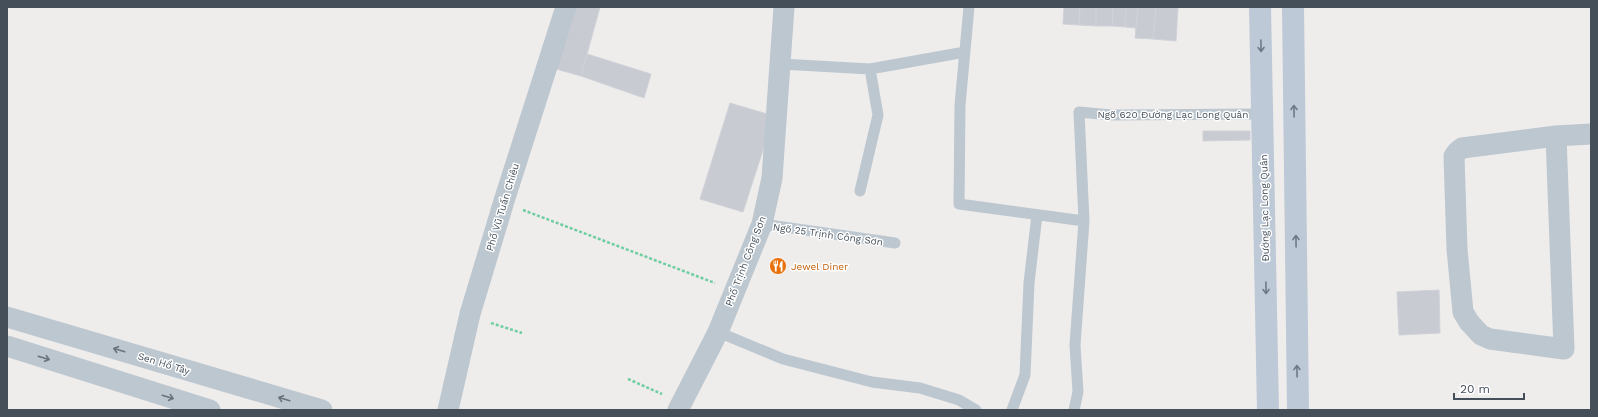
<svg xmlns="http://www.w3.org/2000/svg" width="1598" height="417" font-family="'Work Sans',sans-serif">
<rect width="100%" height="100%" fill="#efecec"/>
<path fill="#c8cbd1" stroke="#cfd2d8" d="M573,7H600L581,76L556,69Z
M1064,7H1080L1079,25L1063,24Z
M1080,7H1096V26L1079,25Z
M1096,7H1113L1112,26H1096Z
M1113,7H1126L1125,27L1112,26Z
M1126,7H1138L1136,28L1125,27Z
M1138,7H1156L1153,39L1135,38Z
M1156,7H1178L1176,41L1153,39Z
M587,54L651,74L644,98L581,76Z
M730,103L774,116L743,212L700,199Z
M1203,131H1250V140L1203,141Z
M1439,290L1440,333L1399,335L1397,292Z"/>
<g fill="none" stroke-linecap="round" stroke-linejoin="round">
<path stroke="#6ece9f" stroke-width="2.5" stroke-dasharray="3 2" stroke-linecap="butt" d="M523,210L715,283
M491,323L522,333
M628,379L662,394"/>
<path stroke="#bcc7cf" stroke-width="11" d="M969,7L960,105L959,204L1084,221L1079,112L1111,115L1262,114
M781,64L870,69L965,52
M860,191L878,115L870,69
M762,224L895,243
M718,332L783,359L872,382L920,388L959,400L976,410
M1012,410L1025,375L1029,283L1037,215
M1074,410L1078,392L1075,345L1084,221"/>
<path stroke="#bcc7cf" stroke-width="21" d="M1556,136L1564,349L1490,339L1481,335L1469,322L1463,312L1457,249L1454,156L1457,152L1462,148L1556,136L1591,134
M7,317L322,410
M7,346L210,410
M448,410L470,314L504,201L566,7
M678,410L718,332L762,224L772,178L784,7"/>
<path stroke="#bdc9d6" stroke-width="22" d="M1260,7L1268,410
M1293,7L1298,410"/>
</g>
<defs><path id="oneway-shaft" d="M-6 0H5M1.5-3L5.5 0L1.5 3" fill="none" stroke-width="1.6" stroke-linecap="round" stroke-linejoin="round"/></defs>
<g stroke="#6e7a85">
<use href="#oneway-shaft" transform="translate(1261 46) rotate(89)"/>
<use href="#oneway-shaft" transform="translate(1294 111) rotate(-91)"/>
<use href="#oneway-shaft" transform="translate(1296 241) rotate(-91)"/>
<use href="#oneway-shaft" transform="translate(1266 288) rotate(89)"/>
<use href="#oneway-shaft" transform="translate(1297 371) rotate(-91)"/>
</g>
<g stroke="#68737d">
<use href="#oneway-shaft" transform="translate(119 350) rotate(-163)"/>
<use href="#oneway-shaft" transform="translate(44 358) rotate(17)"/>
<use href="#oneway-shaft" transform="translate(168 397) rotate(17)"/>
<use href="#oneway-shaft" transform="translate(284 399) rotate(-163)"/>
</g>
<defs>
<g id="restaurant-disc" transform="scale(0.9)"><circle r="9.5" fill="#e8710a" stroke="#fff"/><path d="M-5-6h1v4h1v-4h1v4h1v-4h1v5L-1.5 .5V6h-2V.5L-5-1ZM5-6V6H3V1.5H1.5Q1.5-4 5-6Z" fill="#fff"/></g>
</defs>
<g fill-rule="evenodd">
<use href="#restaurant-disc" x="778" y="266"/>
</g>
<g text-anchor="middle" stroke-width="3" stroke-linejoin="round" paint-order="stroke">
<g font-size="10" fill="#444f5a" stroke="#fff">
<text x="1173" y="118">Ngõ 620 Đường Lạc Long Quân</text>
<text transform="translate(502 207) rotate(-73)" y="4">Phố Vũ Tuấn Chiêu</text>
<text transform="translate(1264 208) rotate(-91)" y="4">Đường Lạc Long Quân</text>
<text transform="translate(828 234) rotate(8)" y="4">Ngõ 25 Trịnh Công Sơn</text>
<text transform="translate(745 261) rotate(-69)" y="4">Phố Trịnh Công Sơn</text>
<text transform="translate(164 363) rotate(17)" y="4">Sen Hồ Tây</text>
</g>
<g font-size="10" fill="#c56008" stroke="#fff" text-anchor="start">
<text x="791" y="270">Jewel Diner</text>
</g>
</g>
<rect width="1598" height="417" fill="none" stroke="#444f5a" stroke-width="16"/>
<path d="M1454 393v6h70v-6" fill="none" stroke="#444f5a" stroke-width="2"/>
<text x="1460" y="393" font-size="12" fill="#444f5a" stroke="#ffffff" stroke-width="3" paint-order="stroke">20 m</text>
</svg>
